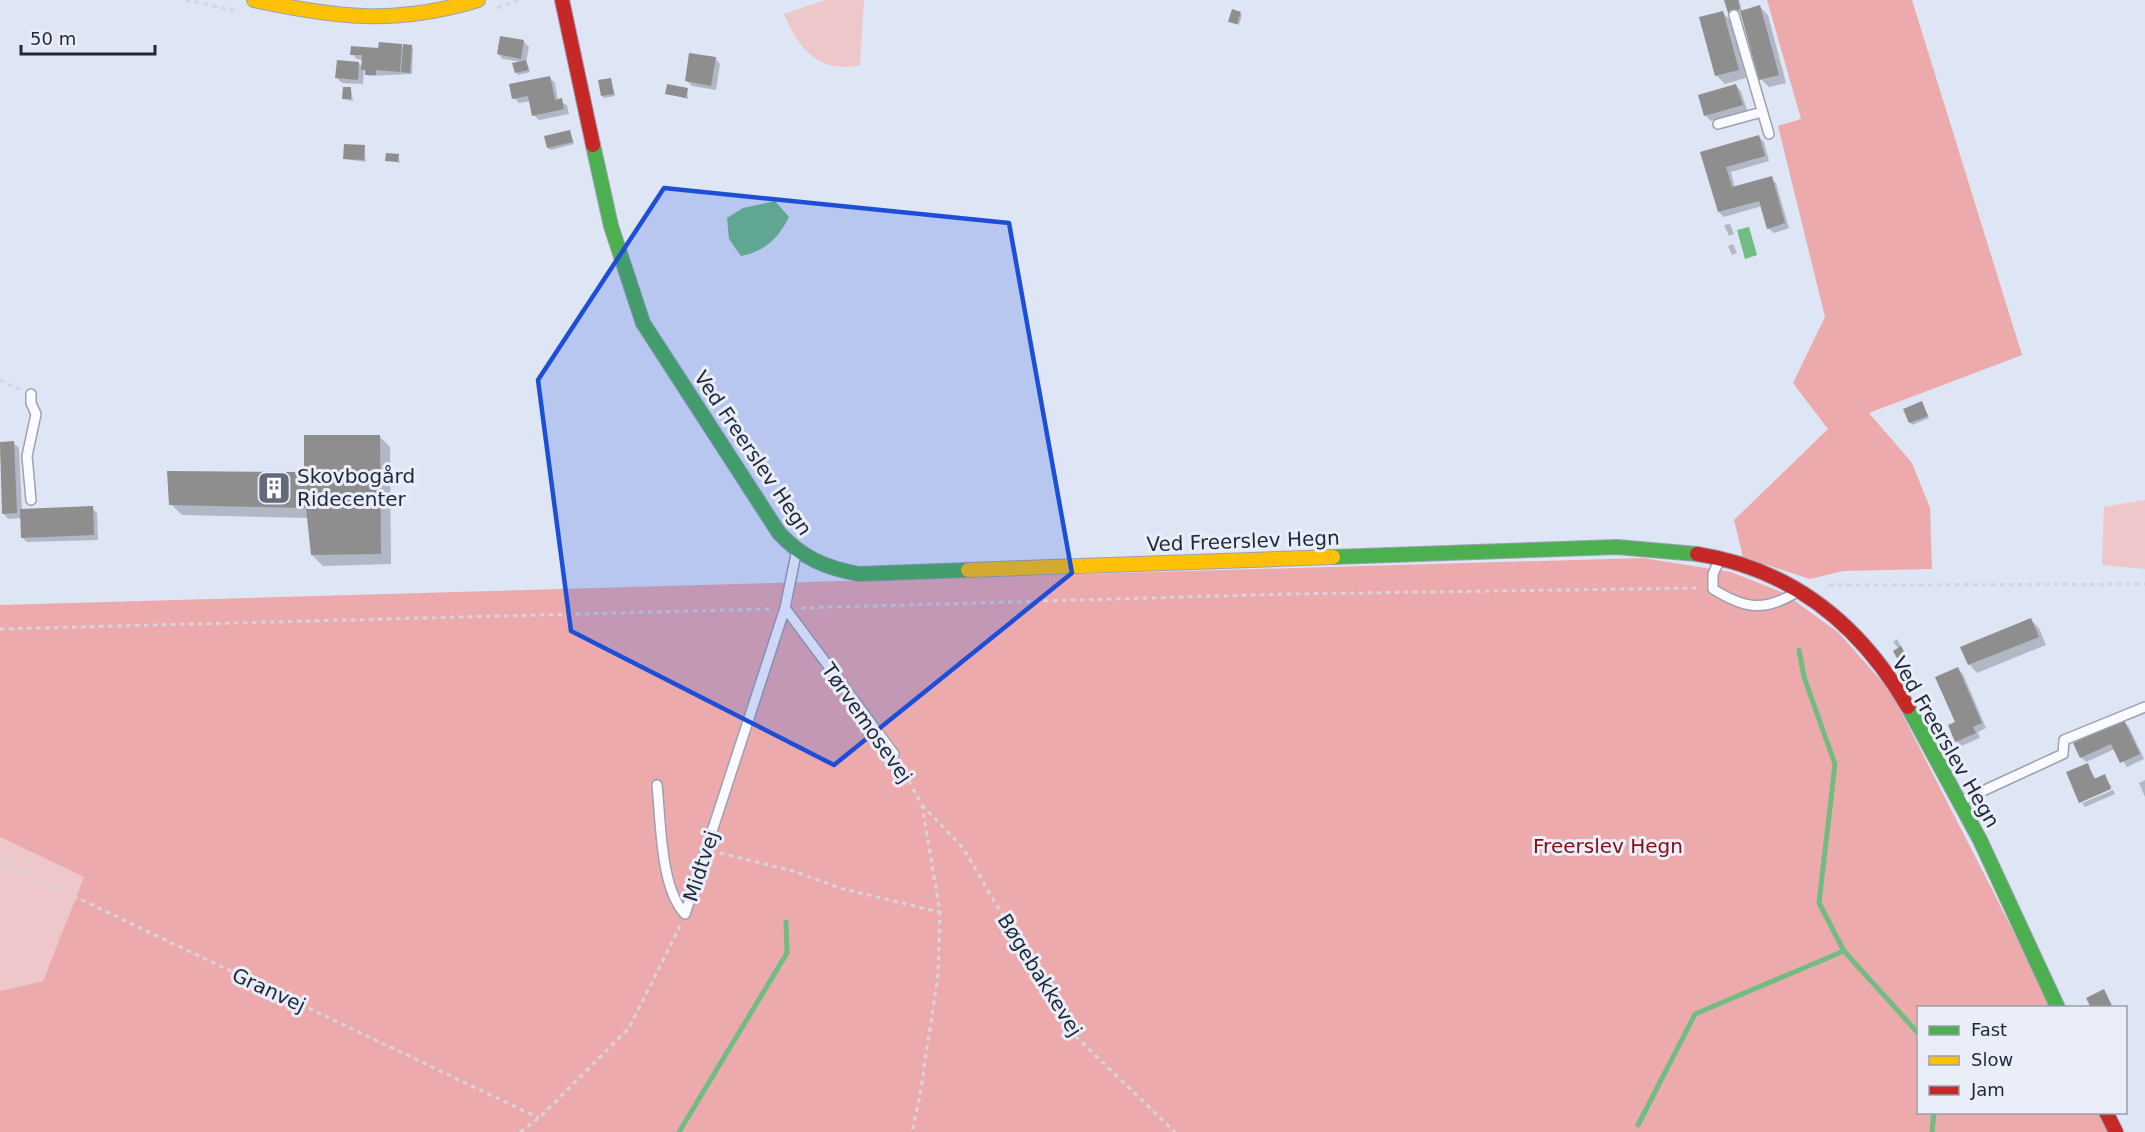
<svg xmlns="http://www.w3.org/2000/svg" width="2145" height="1132" font-family="'DejaVu Sans',sans-serif">
<rect width="100%" height="100%" fill="#dee5f5"/>
<path fill="#eec7ca" d="M826,0H864L860,65C819,74 798,48 784,14Z
M2145,500V569L2102,565L2104,507Z
M0,837L84,877L43,981L0,991Z"/>
<path fill="#edaaac" d="M1767,0H1912L2022,355L1869,413L1912,463L1930,508L1932,569L1843,571L1810,579L1743,557L1734,520L1828,429L1793,383L1825,317L1778,126L1801,119Z
M1643,558L1731,572L1784,593L1839,633L1891,692L2052,1007L1918,1008V1112L2103,1113L2112,1132H0V991L43,981L84,877L0,837V605Z"/>
<path fill="#71bc82" d="M775,201L789,217C778,239 765,251 741,256L729,239L727,218L743,208Z
M1749,227L1757,255L1745,259L1737,230Z"/>
<path fill="#0003" d="M1726,0H1739L1742,11L1731,14Z
M1760,7L1768,15L1786,83L1769,87L1761,79Z
M1240,13L1242,15L1239,25L1232,23L1230,21Z
M1723,13L1731,21L1746,78L1725,84L1717,76L1701,19Z
M523,41L529,47L526,62L530,72L518,75L516,72L522,62L503,59L498,54Z
M401,45L404,48L411,46L413,48L412,74L369,76L364,70L363,84L342,83L337,78L358,63L363,67V60L357,59L352,54Z
M715,58L720,64L716,90L692,86L687,81Z
M550,78L555,83L558,101L567,105L569,114L539,120L534,115L531,101L519,103L514,98Z
M611,79L615,96L604,98L602,96Z
M1736,86L1741,91L1747,110L1711,121L1706,116Z
M351,89L353,101L346,100L344,98Z
M687,89L688,99L666,93Z
M570,131L574,144L551,150L548,148L546,137Z
M1759,137L1764,142L1769,161L1731,172L1735,188L1771,178L1776,183L1789,228L1774,233L1768,228L1762,206L1724,217L1719,212L1702,153Z
M364,146L366,162L345,159Z
M398,155L400,163L387,160Z
M1730,224L1734,234L1729,236L1724,225Z
M1733,244L1737,253L1732,255L1728,246Z
M1921,403L1929,418L1912,425L1910,422Z
M379,436L390,447L391,564L323,566L312,555L309,518L182,515L171,504L306,473Z
M0,443H14L19,448L22,510L92,508L97,513L98,540L27,542L22,537L21,518L8,519L3,513Z
M2031,620L2039,628L2046,645L1977,673L1969,664Z
M1897,639L1907,658L1901,661L1899,649L1893,642Z
M1958,669L1963,674L1986,728L1978,732L1980,738L1961,746L1956,741Z
M2124,722L2129,727L2144,759L2127,767L2115,749L2086,762L2081,757Z
M2087,765L2096,779L2104,776L2112,787L2080,800Z
M2145,780V797L2139,783Z
M2113,790L2115,794L2085,807L2082,803Z"/>
<g fill="none" stroke-linecap="round" stroke-linejoin="round">
<path stroke="#71bc82" stroke-width="5" d="M1799,650L1804,677L1835,764L1819,903L1844,951L1918,1033
M1638,1125L1695,1014L1844,951
M679,1132L787,953L786,922
M1932,1132L1934,1112"/>
</g>
<path fill="#8f8e8e" d="M1724,0H1738L1740,9L1728,13Z
M1760,5L1779,75L1759,80L1740,11Z
M1232,9L1241,12L1237,24L1228,22Z
M1723,11L1739,70L1715,76L1699,17Z
M500,36L524,40L521,59L497,54Z
M379,42L402,44L400,72L376,70V75H365V70H361L362,55H350L351,46L378,48Z
M403,44L412,45L410,73L401,72Z
M689,53L716,57L711,86L685,81Z
M337,60L359,62L358,80L335,78Z
M526,60L529,70L515,73L512,63Z
M550,76L555,100L562,98L564,109L532,116L528,96L512,99L509,84Z
M611,78L614,94L601,96L598,80Z
M667,84L688,88L686,98L665,94Z
M1736,84L1743,105L1704,116L1698,95Z
M343,87H351V99H342Z
M570,130L573,142L547,148L544,136Z
M1759,135L1765,156L1726,167L1732,187L1772,176L1785,223L1767,229L1759,201L1718,212L1700,152Z
M344,144L365,145L364,160L343,159Z
M386,153L399,154L398,162L385,161Z
M1922,401L1928,416L1909,423L1903,409Z
M304,435H380L381,554L311,555L306,508L169,505L167,471L304,472Z
M14,441L17,513L2,514L0,442Z
M93,506L94,535L21,538L20,509Z
M2031,618L2039,637L1968,665L1960,647Z
M1901,646L1906,655L1898,660L1893,651Z
M1958,667L1982,723L1973,727L1976,733L1955,742L1948,725L1955,722L1935,677Z
M2124,720L2140,754L2120,763L2111,744L2080,758L2073,743Z
M2088,763L2094,779L2105,774L2111,789L2079,803L2066,772Z
M2104,989L2113,1008H2091L2086,998Z"/>
<g fill="none" stroke-linecap="round" stroke-linejoin="round">
<g stroke="#9ba1b1" stroke-width="12">
<path id="lane" d="M1734,15L1769,134
M1718,124L1762,112
M31,500L27,456L36,414L31,403V394
M1719,561L1713,574V589C1745,609 1764,612 1797,592
M785,608L894,754
M657,785C661,821 660,888 685,914L785,608L796,554
M1961,801L2063,754L2064,740L2145,707"/>
</g>
<g stroke="#9ba1b1" stroke-width="16">
<path id="fast" d="M593,145L611,226L643,323L779,533C802,558 826,568 859,574L968,570
M1333,557L1617,547L1697,554
M1908,707L1980,840L2058,1008"/>
</g>
<g stroke="#9ba1b1" stroke-width="16">
<path id="slow" d="M254,0C338,18 395,25 478,0
M968,570L1333,557"/>
</g>
<g stroke="#9ba1b1" stroke-width="16">
<path id="jam" d="M562,0L593,145
M1697,554C1792,569 1860,624 1908,707
M2106,1112L2116,1132"/>
</g>
<path stroke="#d4d6db" stroke-width="3" stroke-dasharray="4.5 4.5" stroke-linecap="butt" d="M186,0L237,11
M497,8L520,0
M0,380L21,390
M1829,585L2145,584
M801,608L1287,594L1700,588
M0,629L770,609
M900,765L922,805L940,912L938,975L920,1095L912,1132
M922,805L963,848L1072,1033L1175,1132
M720,853L793,871L840,888L939,912
M0,861L539,1118
M520,1132L539,1118L629,1028L680,926"/>
<use href="#lane" stroke="#fafbfe" stroke-width="9"/>
<use href="#fast" stroke="#4caf50" stroke-width="14"/>
<use href="#slow" stroke="#ffc107" stroke-width="14"/>
<use href="#jam" stroke="#c62828" stroke-width="14"/>
</g>
<path fill="#1d4ed8" fill-opacity="0.2" stroke="#1d4ed8" stroke-width="4.5" stroke-linejoin="round" d="M664,188L1009,223L1072,573L834,765L571,631L538,380Z"/>
<defs>
<g id="building-square" transform="scale(1.725)"><rect x="-9" y="-9" width="18" height="18" rx="4" fill="#626a7b" stroke="#eaeef8"/><path d="M-4-6H4V6H1V3H-1V6H-4ZM-2.5-4.3h1.7v1.8h-1.7ZM.8-4.3h1.7v1.8H.8ZM-2.5-1h1.7V.8h-1.7ZM.8-1h1.7V.8H.8Z" fill="#fff"/></g>
</defs>
<g fill-rule="evenodd">
<use href="#building-square" x="274" y="488"/>
</g>
<g text-anchor="middle" stroke-width="6" stroke-linejoin="round" paint-order="stroke">
<g font-size="20" fill="#1f2739" stroke="#eaeef8">
<text transform="translate(753 453) rotate(56)" y="7">Ved Freerslev Hegn</text>
<text transform="translate(1243 541) rotate(-2)" y="7">Ved Freerslev Hegn</text>
<text transform="translate(867 723) rotate(55)" y="7">Tørvemosevej</text>
<text transform="translate(1946 742) rotate(60)" y="7">Ved Freerslev Hegn</text>
<text transform="translate(701 866) rotate(-72)" y="7">Midtvej</text>
<text transform="translate(1040 975) rotate(58)" y="7">Bøgebakkevej</text>
<text transform="translate(269 990) rotate(25)" y="7">Granvej</text>
</g>
<g font-size="20" fill="#1f2739" stroke="#eaeef8" text-anchor="start">
<text x="297" y="483">Skovbogård<tspan x="297" dy="23">Ridecenter</tspan></text>
</g>
<g font-size="20" fill="#860d14" stroke="#eaeef8">
<text x="1608" y="853">Freerslev Hegn</text>
</g>
</g>
<rect x="1917" y="1006" width="210" height="108" fill="#eaeef8" stroke="#999eac" stroke-width="1.5"/>
<rect x="1929" y="1026" width="30" height="9" fill="#4caf50" stroke="#999eac" stroke-width="1.5"/>
<text x="1971" y="1036" font-size="18" fill="#1f2739">Fast</text>
<rect x="1929" y="1056" width="30" height="9" fill="#ffc107" stroke="#999eac" stroke-width="1.5"/>
<text x="1971" y="1066" font-size="18" fill="#1f2739">Slow</text>
<rect x="1929" y="1086" width="30" height="9" fill="#c62828" stroke="#999eac" stroke-width="1.5"/>
<text x="1971" y="1096" font-size="18" fill="#1f2739">Jam</text>
<path d="M21 45v9h134v-9" fill="none" stroke="#1f2739" stroke-width="3"/>
<text x="30" y="45" font-size="18" fill="#1f2739" stroke="#eaeef8" stroke-width="4.5" paint-order="stroke">50 m</text>
</svg>
